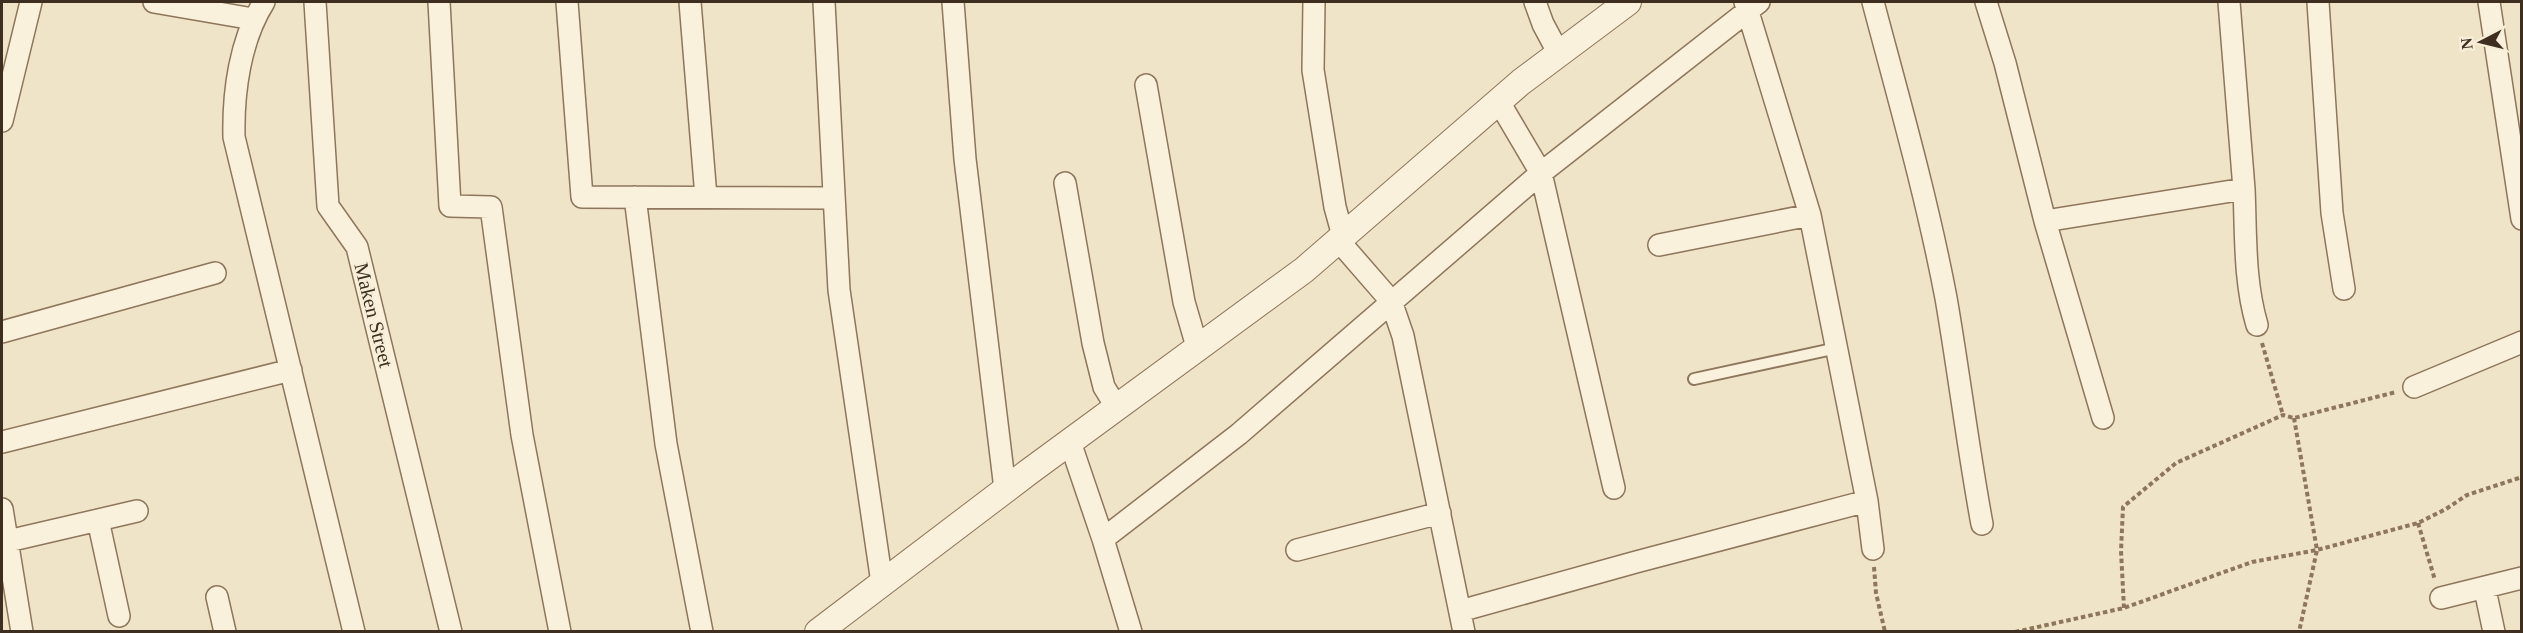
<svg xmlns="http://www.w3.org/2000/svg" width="2523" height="633" font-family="Georgia,serif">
<rect width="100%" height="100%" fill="#f0e4c8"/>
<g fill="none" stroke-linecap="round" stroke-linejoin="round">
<g stroke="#8d765c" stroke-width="14">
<path id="service" d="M1694,379L1837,348"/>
</g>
<g stroke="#8d765c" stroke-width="24">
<path id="minor" d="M154,2L253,19
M264,2C240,40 233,92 234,137L354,632
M315,2L328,206L357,247L451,632
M439,2L450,206L491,207L522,435L560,632
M567,2L582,197L833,198
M690,2L706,197
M824,2L839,290L882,583
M953,2L965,159L1005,489
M1314,2L1313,70L1335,207L1343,236
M1535,2L1543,24L1559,54
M1745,2L1810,215L1867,501L1873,549
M1873,2C1899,100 1927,198 1946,298C1959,373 1968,449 1982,524
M1986,2L2005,63L2045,221L2103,418
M2318,2L2332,213L2344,289
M2489,2L2522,219
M1146,85L1184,302L1198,350
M1499,102L1541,173L1614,488
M2,121L31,2
M1065,183L1093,343L1104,387L1117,408
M2244,189C2246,235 2244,281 2257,325
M635,197L666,444L702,632
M2045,221L2244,189L2229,2
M1338,240L1391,301L1403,336L1464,632
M1659,245L1810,215
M2,332L215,273
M2414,387L2522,342
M2,442L291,370
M1070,442L1103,539L1131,632
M2,509L22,632
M98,520L119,616
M1103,539L1239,434L1541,173L1759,2
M8,541L137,511
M1297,550L1440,513
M217,597L225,632
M2441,598L2522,578
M2487,599L2494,632
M1460,611L1636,562L1867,501"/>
</g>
<g stroke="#8d765c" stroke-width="28">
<path id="tertiary" d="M818,632L1030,471L1304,270L1521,82L1628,2"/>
</g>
<path stroke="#8d765c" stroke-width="4" stroke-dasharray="4.5 3" stroke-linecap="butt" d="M2262,343L2283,415
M2294,418L2317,550L2299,632
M2418,523L2435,580
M1874,567L1876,593L1885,632
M2124,608L2121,551L2123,507L2176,463L2283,415L2294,418L2396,392
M2015,632L2124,608L2252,562L2317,550L2418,523L2446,509L2467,495L2522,477"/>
<use href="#service" stroke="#faf1dc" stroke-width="10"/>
<use href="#minor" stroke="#faf1dc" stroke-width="21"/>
<use href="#tertiary" stroke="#faf1dc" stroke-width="26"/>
</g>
<g text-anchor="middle" stroke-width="4.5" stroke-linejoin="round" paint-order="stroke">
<g font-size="20" fill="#3d2e20" stroke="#f7eed8">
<text transform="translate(374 315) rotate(76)" y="7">Maken Street</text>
</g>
</g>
<rect width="2523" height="633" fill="none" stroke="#3d2e20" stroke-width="6"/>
<g transform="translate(2481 42) rotate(263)" stroke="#f7eed8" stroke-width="4.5" paint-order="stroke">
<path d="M0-4.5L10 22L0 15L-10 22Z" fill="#3d2e20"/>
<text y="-9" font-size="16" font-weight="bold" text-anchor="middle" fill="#3d2e20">N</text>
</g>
</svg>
